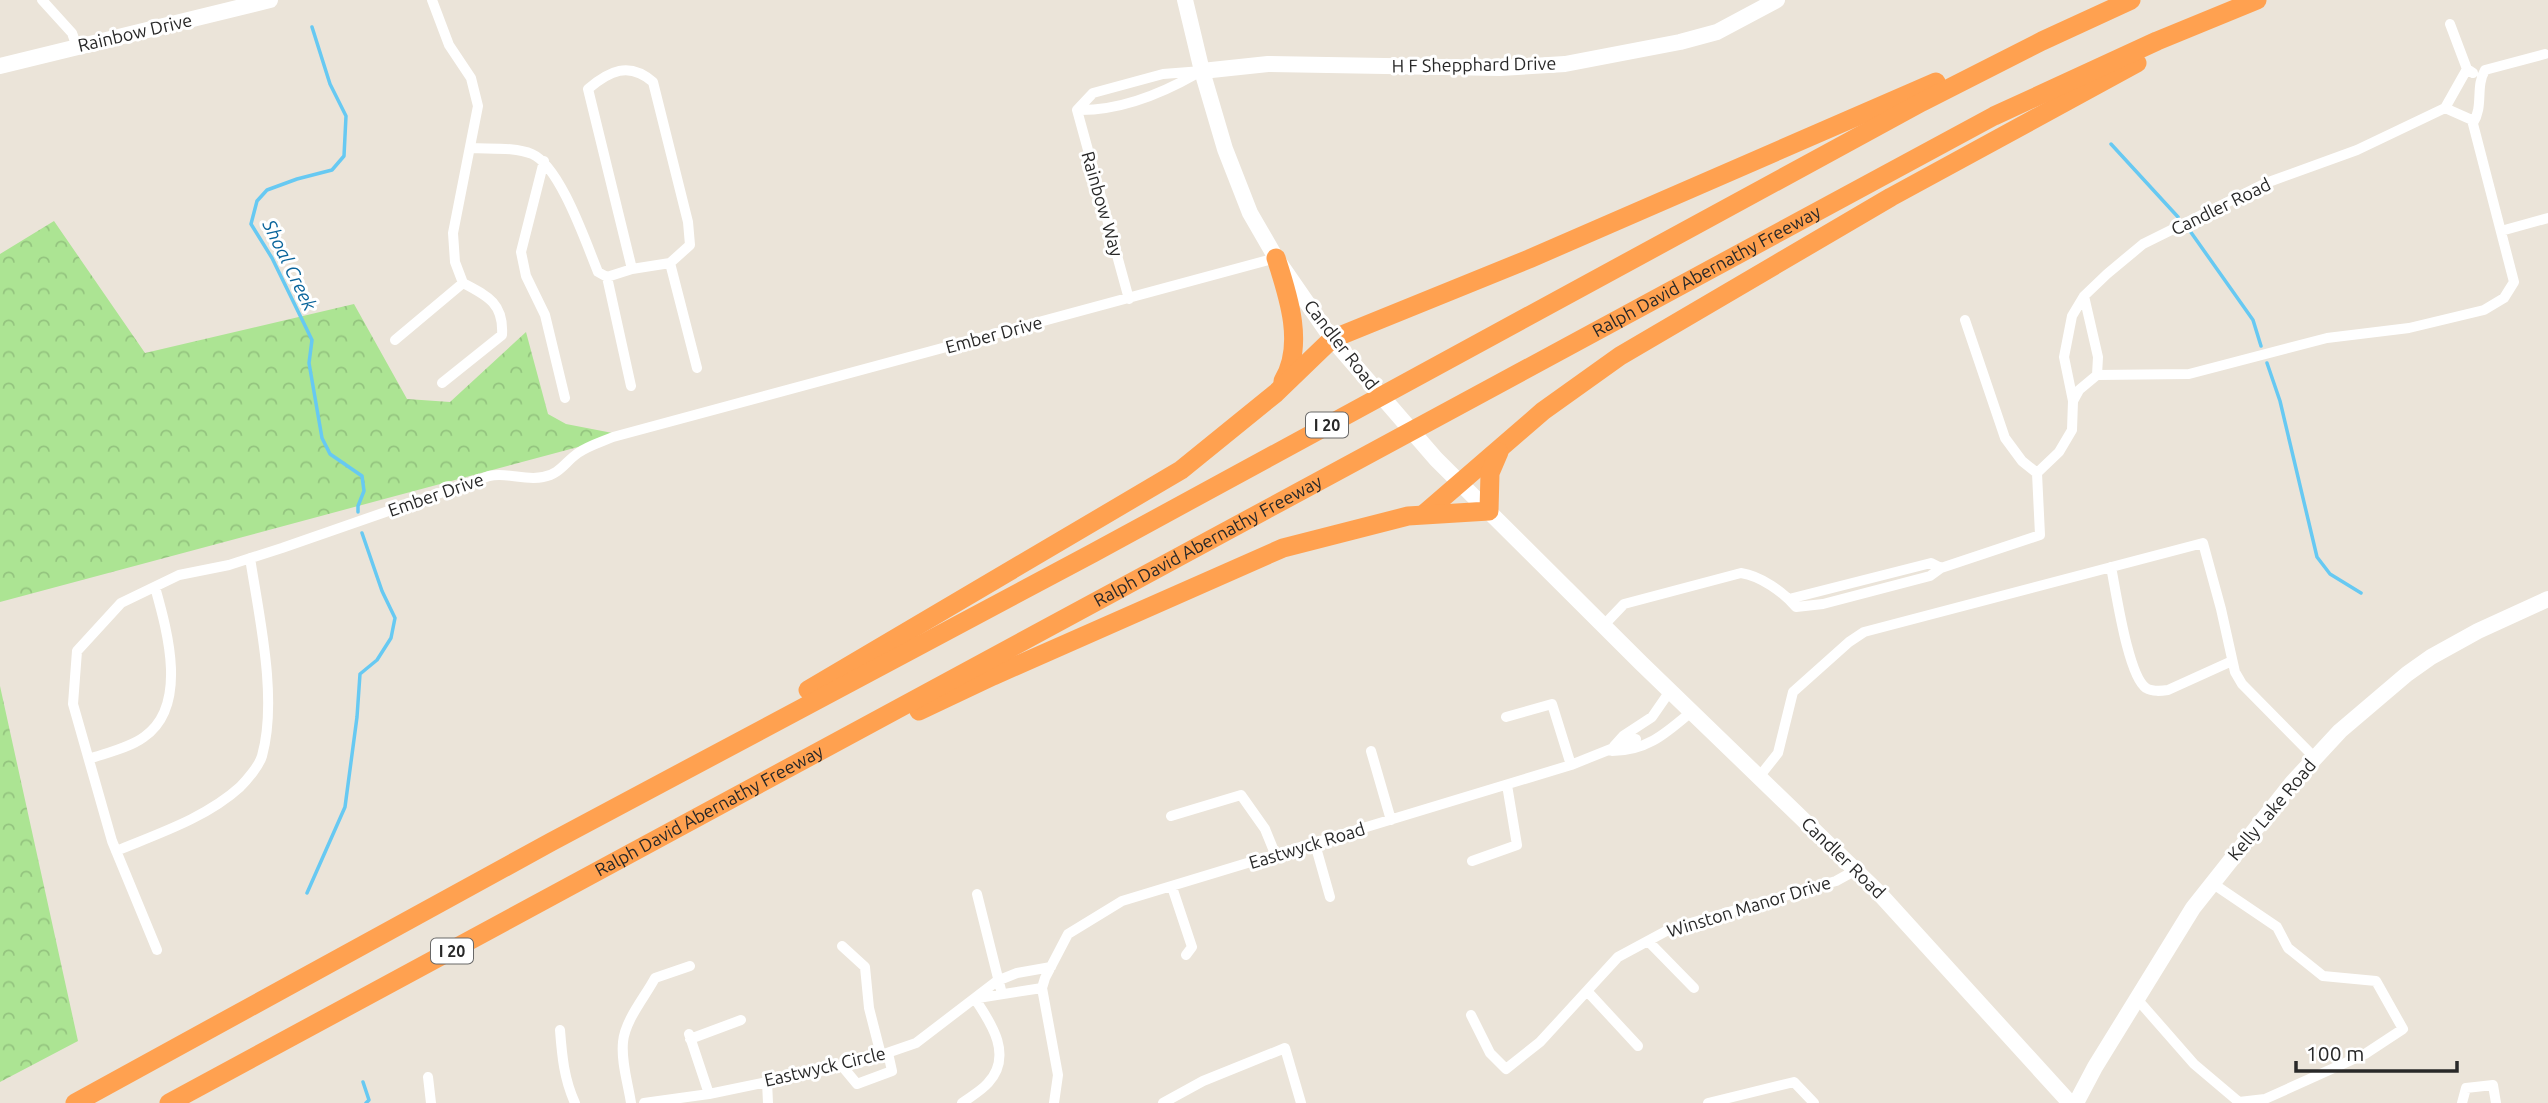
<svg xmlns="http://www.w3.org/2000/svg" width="2548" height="1103" font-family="Ubuntu,sans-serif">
<defs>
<pattern id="forest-crowns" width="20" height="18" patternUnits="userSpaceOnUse" patternTransform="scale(1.75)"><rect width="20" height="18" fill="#ace493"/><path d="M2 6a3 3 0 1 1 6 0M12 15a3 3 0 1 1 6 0" fill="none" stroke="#94c47f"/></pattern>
</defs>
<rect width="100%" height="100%" fill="#ebe4d9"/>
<path fill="url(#forest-crowns)" d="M54,221L145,353L354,304L407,399L450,402L526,332L548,414L566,424L623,435L0,602V254Z
M0,686L78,1041L0,1082Z"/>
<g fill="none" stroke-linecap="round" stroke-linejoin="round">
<path stroke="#67c9f2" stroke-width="3.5" d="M312,27L330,84L346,116L344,156L332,170L297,179L267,190L257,201L251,224L272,258L312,340L309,363L322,438L330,454L362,476L364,491L358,506V512
M2111,144L2178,217
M2190,231L2253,320L2261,346
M2267,363L2280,401L2317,557L2330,574L2361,593
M307,893L345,807L357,717L360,674L377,660L391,638L395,618L382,591L362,533
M363,1082L369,1100L366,1103"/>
<path stroke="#fff" stroke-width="10" d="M42,0L72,33L77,47
M432,0L449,45L471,78L478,106L453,233L455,262L463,283C488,296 504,304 502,335L442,383
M2450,24L2467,69L2473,73
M1077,110L1129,299
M1077,110L1093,93L1163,74L1202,71
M1077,110C1119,111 1161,94 1196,74
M2473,123C2484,106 2475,87 2485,70L2545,54
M472,148C490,149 515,147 532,154C560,166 586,243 598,272L607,277L632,269L670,263
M544,161L521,252L526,276L545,315L565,398
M2501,231L2548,218
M632,269L588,89C609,71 629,61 653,82L688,222L690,245L670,263L697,368
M607,277L631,386
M1965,320L2005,438L2022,461L2037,473
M395,340L463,283
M2097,375L2189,374L2327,338L2409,328L2484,310L2504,298L2514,282L2472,120L2445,108
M2073,401L2064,357L2072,316L2084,296L2107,274L2143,244L2266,183L2357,150L2445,108L2467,69
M2111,567C2116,591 2128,676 2146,688C2153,692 2161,691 2168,690L2232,661
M1789,599L1931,563L1941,568
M1603,626L1624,604L1741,573C1761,576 1783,592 1796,607L1823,604L1930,576L1941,568L2040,535L2037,473L2059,452L2072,430L2073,401L2079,390L2097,375L2098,357L2084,296
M1506,717L1552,704L1571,765
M1614,746L1623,736L1652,717L1670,691
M1371,751L1391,820
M1612,751C1647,751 1666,733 1691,712
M89,759C106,753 129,748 144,737C189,706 167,630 155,587
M1759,777L1778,753L1793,692L1849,642L1864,632L2203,543L2221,609L2235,672L2242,684L2315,758
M1171,816L1241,795L1265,829L1276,856
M1315,844L1330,897
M116,851C157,834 206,818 240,787C247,780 259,766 262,756C278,699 259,616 250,558
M1472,861L1517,845L1507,785
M1172,887L1192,947L1186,955
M977,894L1002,994
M1648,941L1694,988
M842,946L865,967L869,1008L881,1055
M157,950L112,841L73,704L77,651L121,603L179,575L229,565L282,548L489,476C508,472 525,481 543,477C560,474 565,462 578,453C588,446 601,442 613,437L1276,258
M1587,991L1638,1046
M978,998L1042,988
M2137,999L2194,1064L2239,1102L2265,1099L2365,1054L2403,1029L2376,981L2323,976L2288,948L2277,927L2212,883
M1471,1015L1490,1053L1506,1069L1540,1042L1618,957L1670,929L1836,881L1856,870
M560,1030C562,1056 564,1079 575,1103
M689,1034L709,1094
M690,1039L741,1020
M842,1066L857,1084L892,1071L888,1053
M428,1077L431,1103
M767,1082L768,1103
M631,1103C628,1083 621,1062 623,1042C625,1020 645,997 655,978L690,966
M644,1103L709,1094L858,1063L916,1043L997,981L1017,973L1051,967
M962,1103C970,1097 981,1091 988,1083C1013,1056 992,1024 975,999
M1054,1103L1058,1075L1042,988L1045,978L1068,934L1122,901L1571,765L1636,739
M1163,1103L1203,1081L1285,1048L1301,1103
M1708,1103L1794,1082L1814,1103
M2462,1103L2466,1088L2493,1085L2496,1103"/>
<path stroke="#fff" stroke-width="16" d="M1185,0L1202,71L1225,149L1250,213L1276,258L1332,339L1436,459L1641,663L1878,892L2070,1103
M0,66L270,0
M1202,71L1268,64L1500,68L1565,64L1680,42L1717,32L1777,0
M2076,1103L2095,1067L2193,908L2292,783L2340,731L2407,674L2431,657L2478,631L2548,599"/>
<g stroke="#ffa150" stroke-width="19">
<path d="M1276,258C1288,295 1305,345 1283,381"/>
<path d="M1424,514L1543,411L1620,356L1891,197L2137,63"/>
<path d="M808,690L1181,470L1276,393L1332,339L1529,259L1936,82"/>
<path d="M919,711L993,676L1283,548L1408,516L1489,511L1490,473L1499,452"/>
<path d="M75,1103L551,842L1093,553L1922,102L2042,41L2131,0"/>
<path id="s1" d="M169,1103L1994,116L2157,41L2257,0"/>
</g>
</g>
<g text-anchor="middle" stroke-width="6" stroke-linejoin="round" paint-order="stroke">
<g fill="#fff" stroke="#686868" stroke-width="2">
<rect x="1306" y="412.5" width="42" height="25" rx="5"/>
<rect x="431" y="938.5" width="42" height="25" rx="5"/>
</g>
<g font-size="16" font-weight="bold" fill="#282828">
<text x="1327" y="431">I 20</text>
<text x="452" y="957">I 20</text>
</g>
<g font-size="18" fill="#282828" stroke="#fff">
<text transform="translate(135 33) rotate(-13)" y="6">Rainbow Drive</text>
<text transform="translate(1474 65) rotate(-1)" y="6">H F Shepphard Drive</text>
<text transform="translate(1102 204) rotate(74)" y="6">Rainbow Way</text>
<text transform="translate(2221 207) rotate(-26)" y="6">Candler Road</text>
<text dy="6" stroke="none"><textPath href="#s1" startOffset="1748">Ralph David Abernathy Freeway</textPath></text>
<text transform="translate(994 335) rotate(-15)" y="6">Ember Drive</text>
<text transform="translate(1341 345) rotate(52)" y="6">Candler Road</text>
<text transform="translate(436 495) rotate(-19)" y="6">Ember Drive</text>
<text dy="6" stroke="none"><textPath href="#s1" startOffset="1181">Ralph David Abernathy Freeway</textPath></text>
<text transform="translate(2272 810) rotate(-50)" y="6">Kelly Lake Road</text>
<text dy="6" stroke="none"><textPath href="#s1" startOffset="614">Ralph David Abernathy Freeway</textPath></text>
<text transform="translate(1307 846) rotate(-17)" y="6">Eastwyck Road</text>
<text transform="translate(1843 858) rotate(44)" y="6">Candler Road</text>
<text transform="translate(1749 907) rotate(-17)" y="6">Winston Manor Drive</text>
<text transform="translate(825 1067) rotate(-13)" y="6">Eastwyck Circle</text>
</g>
<g font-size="19" font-style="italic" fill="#09649b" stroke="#fff">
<text transform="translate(290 265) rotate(64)" y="7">Shoal Creek</text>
</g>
</g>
<path d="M2296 1061v10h161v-10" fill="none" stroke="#282828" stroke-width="3.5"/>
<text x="2306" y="1061" font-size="21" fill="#282828" stroke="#ffffff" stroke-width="5" paint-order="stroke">100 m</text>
</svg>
